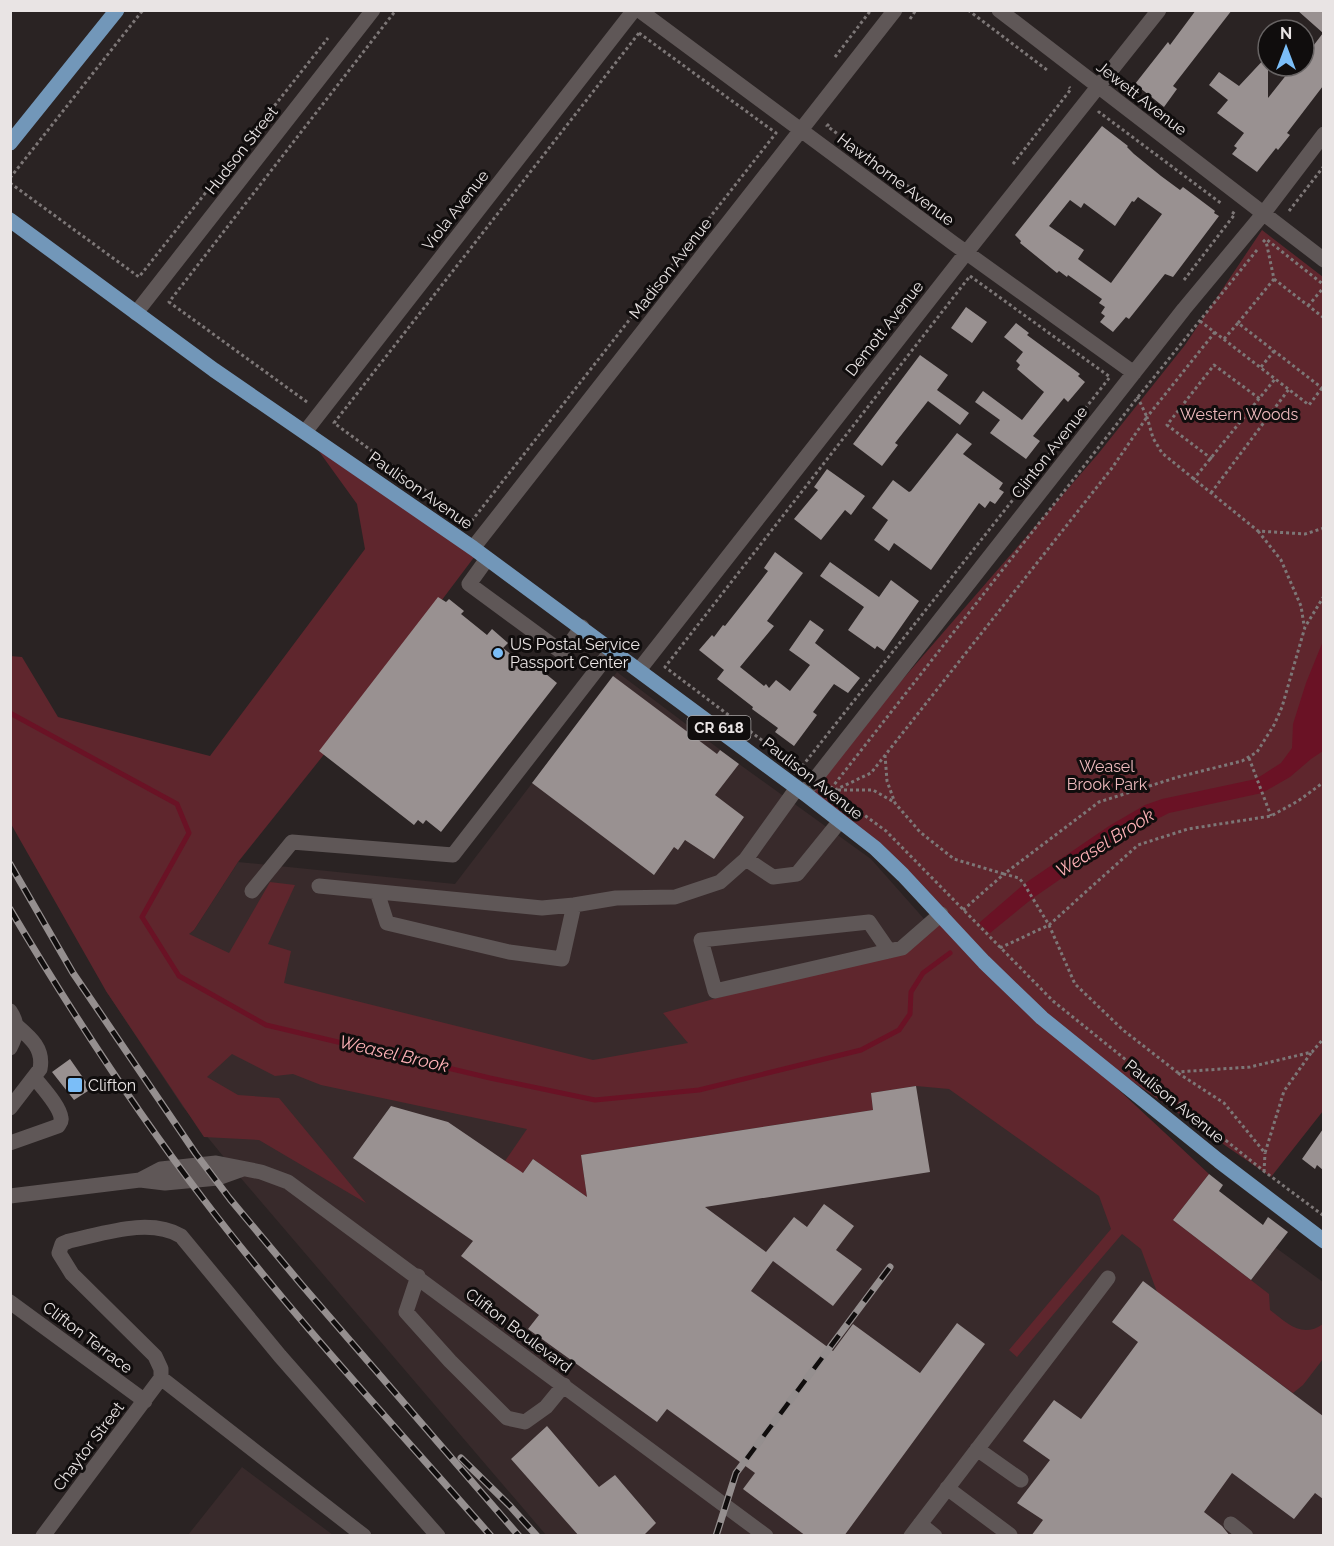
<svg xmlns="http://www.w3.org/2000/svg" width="1334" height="1546" font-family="Raleway,sans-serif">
<rect width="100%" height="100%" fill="#2a2323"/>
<path fill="#382a2b" d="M617,672L739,764L871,859L933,929L1196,1190L1323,1282V1535H546L245,1183L183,1107L106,991L194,930L238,862L455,884Z
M242,1467L333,1535H188Z"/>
<path fill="#5f262d" d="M1262,230L1323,277V1111L1271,1177L1046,1022L1209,1174L1173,1220L1269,1294L1270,1310C1287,1323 1302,1339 1323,1324V1359L1303,1385L1293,1393L1157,1292L1141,1249L1122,1234L1017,1357L1009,1350L1111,1229L1099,1196L949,1089L916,1086L871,1093L873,1110L581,1155L587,1197L533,1159L512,1188L494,1177L527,1129L321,1085L293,1074L275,1076L232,1054L207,1077L238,1095L279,1098L366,1203L259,1140L204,1137L106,991L11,824L10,656L22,657L58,717L210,756L365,549L357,504L305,432L478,552L350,722L238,862L194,930L189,934L229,953L270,882L295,885L268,944L291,951L284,983L593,1060L688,1043L663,1013L911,944L944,918L804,793L1098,454L1185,345Z"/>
<path fill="#6a1225" d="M1323,641V751L1311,759L1290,777L1262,793L1169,813L1120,838L1033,898L990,933L979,923L1024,884L1109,826L1145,805L1162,799L1256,779L1281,763L1292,748L1293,724L1306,683Z"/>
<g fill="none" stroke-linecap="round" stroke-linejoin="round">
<path stroke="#6a1225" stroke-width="5" d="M10,713L177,804L189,833L142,917L179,976L266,1025L490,1078L595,1100L699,1090L861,1050L899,1030L910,1014L911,992L923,973L950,953"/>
</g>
<path fill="#999191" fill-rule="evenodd" d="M1196,10H1232L1173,86L1177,89L1164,107L1135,84L1168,42L1170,45Z
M1297,10H1323V86L1287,133L1290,135L1278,150L1276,148L1257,172L1232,154L1237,148L1234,146L1244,133L1217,113L1228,100L1209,85L1219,72L1239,86L1268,55V98L1291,69L1294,72L1298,66H1304V58L1323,33Z
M1102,126L1128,146L1127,147L1134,154L1161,176L1180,190L1183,187L1215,211L1214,213L1219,216L1173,277L1165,274L1129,319L1126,317L1113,332L1100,322L1105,316L1101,313L1105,307L1099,303L1102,299L1068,275L1067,277L1059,271L1057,273L1020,243L1021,241L1015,235ZM1138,197L1162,214L1111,283L1078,259L1084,250L1049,226L1070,200L1081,208L1084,203L1115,226L1132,201L1134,202Z
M966,307L987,322L972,343L951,328Z
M1016,323L1029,333L1027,335L1080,374L1078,376L1085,382L1068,402L1064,398L1033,436L1040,441L1026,459L990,433L1000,420L975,402L983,391L1022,420L1044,392L1017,369L1020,365L1016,361L1023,352L1004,337Z
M920,355L948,375L937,390L969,413L960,425L928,401L895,443L898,445L882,466L853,444Z
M957,433L972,444L963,454L1003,483L999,489L1004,492L995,504L990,501L985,508L979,503L931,570L894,543L889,551L874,540L888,520L872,508L893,480L909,492L911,491Z
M827,469L865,496L851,515L845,510L821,540L794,519L818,490L814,487Z
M775,552L803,573L767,621L774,626L740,667L764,686L766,684L769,688L776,680L790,691L810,665L789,650L810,620L824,630L815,643L860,678L848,693L834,684L813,712L817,715L794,746L775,732L778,728L752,709L753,707L717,679L724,670L699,650L712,635L714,637L723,625L725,626L751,593L768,571L764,568Z
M830,562L879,597L891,580L919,601L884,651L877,646L875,649L848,630L864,607L820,576Z
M438,597L446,602L449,599L464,611L461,614L487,635L492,629L508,643L503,648L531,670L535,665L557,683L441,832L426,820L423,824L418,820L414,825L319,751Z
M613,676L717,754L720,750L739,764L715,795L744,817L714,859L685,840L678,850L674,847L654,875L532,783Z
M70,1059L91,1089L74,1100L52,1072Z
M916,1086L930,1172L705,1207L766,1252L794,1217L807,1227L824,1204L854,1226L836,1250L862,1269L833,1306L773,1261L751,1291L833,1351L853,1324L920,1373L957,1323L985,1344L844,1536H806L743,1489L755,1473L667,1409L657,1422L528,1329L539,1315L461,1256L473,1241L353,1158L391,1106L448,1122L523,1173L533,1159L587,1197L581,1155L873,1110L871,1093Z
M1323,1129V1170L1317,1165L1315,1169L1302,1159Z
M1209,1174L1223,1185L1219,1191L1263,1225L1268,1217L1288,1232L1251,1280L1173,1220Z
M1143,1281L1323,1416V1499L1315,1493L1294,1519L1232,1473L1204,1512L1222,1526L1230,1536H1031L1043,1520L1017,1503L1050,1460L1023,1441L1054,1400L1081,1419L1138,1342L1112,1322Z
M547,1426L599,1487L615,1475L656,1523L643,1536H579L511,1459Z"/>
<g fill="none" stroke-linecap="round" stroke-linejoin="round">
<path stroke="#7d7777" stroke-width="3" stroke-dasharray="3 3" stroke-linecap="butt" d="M968,10L1047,70
M910,19L916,10
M639,33L776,133L470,523L334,423Z
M835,57L871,10
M1098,113L1099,112L1222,204
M829,124L827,126L909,187
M1013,164L1071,89L1069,87
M10,178L143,10
M10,183L139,277L328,38
M1289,211L1324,166
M1263,242L1266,239L1324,285
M1257,250L1138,397L830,790L886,831L1053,1001L1265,1172L1324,1216
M970,276L1110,377L800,769L665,667Z
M1274,279L1324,318
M1184,280L1235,214L1232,212
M1308,306L1324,287
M1200,321L1309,405L1322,388L1324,390
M1238,323L1274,279L1266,241
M1215,332L1147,417L1153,438L1162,453L1258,531L1305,534L1324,528
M1224,339L1238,323L1322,388
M1261,367L1274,351
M307,402L169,302L396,10
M1212,459L1167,425L1214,365L1260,399
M1193,480L1275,379
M1211,493L1289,389
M1258,531L1281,560L1301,606L1304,625
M1324,596L1305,627L1282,707L1274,725L1257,752L1242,761L1178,777L1099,802L1004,874L1019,878L1024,884L1049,925L1138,845L1188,829L1271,816L1298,801L1324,782
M885,755L887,781L895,803L920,832L954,859L1004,874
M1249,758L1271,816
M835,790L871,773L1112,468L1147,417L1137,396
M838,790H873L894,802
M963,910L1004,874
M1000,948L1049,925L1075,984L1123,1030L1177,1072L1250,1067L1312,1052L1324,1038
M1178,1073L1224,1103L1265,1153L1284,1091L1311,1053
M1264,1172L1265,1153"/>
<path stroke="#5f5757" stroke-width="15" d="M639,10L953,243L1134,373
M999,10L1324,260
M136,313L373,10
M305,432L634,10
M473,548L895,10
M487,559L469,584L563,653L582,627
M639,670L966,253L1159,10
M797,788L746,859L773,877L797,874L840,821
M804,793L1184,309L1263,214L1324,134
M319,886L542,908L574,905L616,898L675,897L720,882L746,859
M252,891L292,842L453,855L612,650
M377,892L387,923L509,952L562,959L574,905
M889,951L869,922L701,940L715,991L902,948L941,914
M10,1011C19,1024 17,1034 10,1048
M10,1108L40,1069C44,1049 31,1038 17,1026
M10,1143L58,1126C60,1123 62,1122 61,1118C60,1106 41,1086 34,1077
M140,1180L161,1169L216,1163L261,1172L288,1182L766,1536
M10,1196L140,1180L165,1183L218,1178L243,1169
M418,1276L406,1312L450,1361L507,1418L525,1422L546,1407L564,1385
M10,1302L145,1401
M977,1449L1021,1480
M947,1488L1010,1535
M920,1524L935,1536
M1231,1524L1246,1536
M43,1536L161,1378
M364,1536L161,1378V1369L155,1356L72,1274L59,1253L62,1244L69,1241C103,1234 149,1217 181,1236L280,1356L438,1536
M911,1536L1108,1278"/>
<path stroke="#7297b9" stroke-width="15" d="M10,143L117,10
M10,220L214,370L473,548L804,793L875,848L903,875L984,962L1042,1018L1219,1161L1324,1241"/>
<g stroke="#958f8f" stroke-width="7">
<path id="rail" d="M10,864L73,973L196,1154L230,1199L301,1284L519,1536
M10,909C70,1010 133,1107 204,1200C293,1317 394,1425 491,1536
M461,1458L510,1506L537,1536
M716,1536L736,1473L890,1267"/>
</g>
<use href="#rail" stroke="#100d0d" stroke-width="4.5" stroke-dasharray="14" stroke-linecap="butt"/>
</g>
<g fill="#7bbef8" stroke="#100d0d" stroke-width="2">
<circle cx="498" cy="653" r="6"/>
<rect x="67" y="1077" width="16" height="16" rx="3"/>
</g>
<g text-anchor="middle" stroke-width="6" stroke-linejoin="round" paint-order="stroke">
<rect fill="#100d0d" stroke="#a8a4a4" stroke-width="1.5" x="687.5" y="716" width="63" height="24" rx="4.5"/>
<g font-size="15" font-weight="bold" fill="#e9e4e4">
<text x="719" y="733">CR 618</text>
</g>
<g font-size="16" fill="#e9e4e4" stroke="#100d0d">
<text transform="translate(1142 98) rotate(38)" y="6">Jewett Avenue</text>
<text transform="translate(241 150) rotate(-52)" y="6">Hudson Street</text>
<text transform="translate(896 179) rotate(37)" y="6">Hawthorne Avenue</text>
<text transform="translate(455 210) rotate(-52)" y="6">Viola Avenue</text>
<text transform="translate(670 268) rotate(-52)" y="6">Madison Avenue</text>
<text transform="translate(884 328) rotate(-52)" y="6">Demott Avenue</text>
<text transform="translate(1049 452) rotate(-52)" y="6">Clinton Avenue</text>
<text transform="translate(421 490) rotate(35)" y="6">Paulison Avenue</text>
<text transform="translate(813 778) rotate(38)" y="6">Paulison Avenue</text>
<text transform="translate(1175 1101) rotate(39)" y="6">Paulison Avenue</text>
<text transform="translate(519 1330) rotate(37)" y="6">Clifton Boulevard</text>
<text transform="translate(88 1337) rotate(37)" y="6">Clifton Terrace</text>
<text transform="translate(88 1446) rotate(-53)" y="6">Chaytor Street</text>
</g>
<g font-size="16" fill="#efbbbe" stroke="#100d0d">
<text x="1239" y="420">Western Woods</text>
<text x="1107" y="772">Weasel<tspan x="1107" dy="18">Brook Park</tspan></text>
</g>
<g font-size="16" fill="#e9e4e4" stroke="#100d0d" text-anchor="start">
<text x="510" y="650">US Postal Service<tspan x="510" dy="18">Passport Center</tspan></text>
<text x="88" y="1091">Clifton</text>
</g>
<g font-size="18" font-style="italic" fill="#feb1b6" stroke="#100d0d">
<text transform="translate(1105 843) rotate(-32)" y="6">Weasel Brook</text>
<text transform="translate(394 1054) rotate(13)" y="6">Weasel Brook</text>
</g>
</g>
<rect width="1334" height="1546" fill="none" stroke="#e9e4e4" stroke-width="24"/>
<g transform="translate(1286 48)"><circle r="28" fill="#100d0d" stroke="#676363" stroke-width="1.5"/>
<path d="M0-4.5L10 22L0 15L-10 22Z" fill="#7bbef8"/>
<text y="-9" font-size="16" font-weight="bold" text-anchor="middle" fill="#e9e4e4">N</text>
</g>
</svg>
